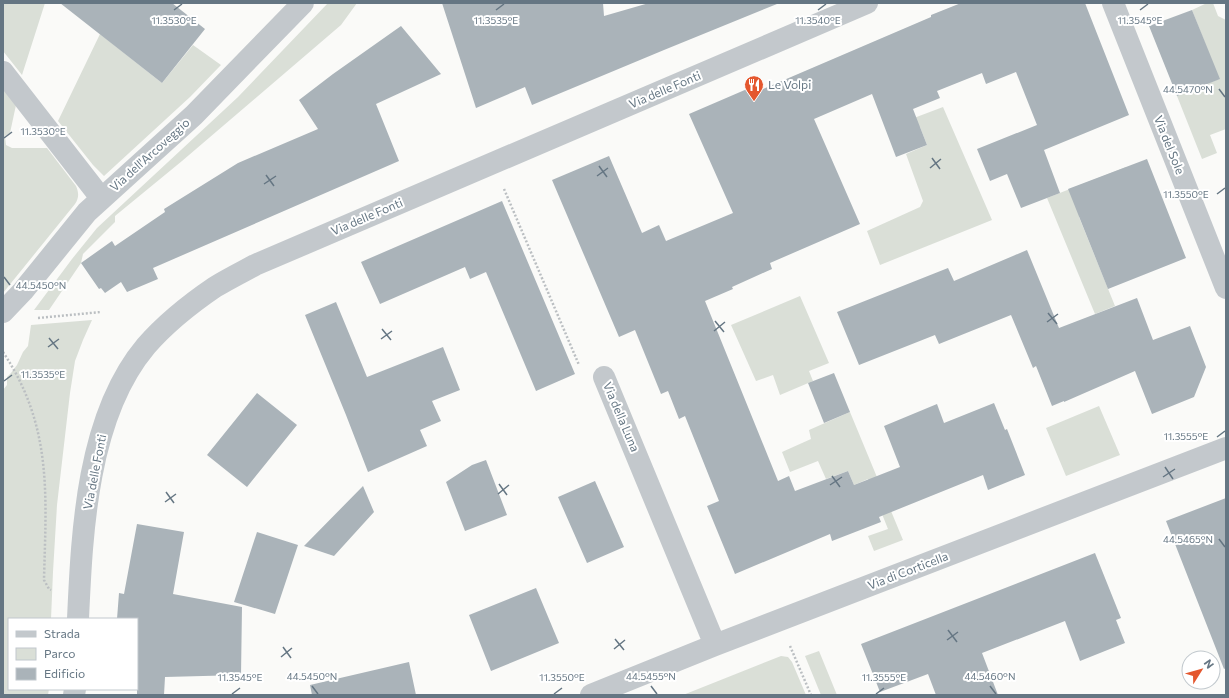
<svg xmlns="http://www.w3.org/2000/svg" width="1229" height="698" font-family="Commissioner,sans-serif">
<rect width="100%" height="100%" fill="#fafaf8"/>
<path fill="#dadfd7" d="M3,3H45L22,75L3,51Z
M328,3H357L341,25L182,161L115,216V222L83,254L81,263L49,310H34L72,259L97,228L238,97Z
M1207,3H1213L1218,16L1226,20V129L1210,135L1217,153L1202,159L1177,96L1219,79L1192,10Z
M100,34L162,83L193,45L221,65L190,97L104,176L93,165L58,121Z
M3,88L16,105L10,133L5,136L6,145L12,148H47L76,186C79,193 79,198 75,204L3,293Z
M943,107L992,220L880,265L867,231L920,207L923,201L906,154L927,145L920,127L906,121Z
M1126,167L1125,198L1079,217L1115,306L1095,314L1047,198Z
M800,296L829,363L809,371L813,381L780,395L773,375L756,381L731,325Z
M92,320L83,340L75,361L70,393L57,505L53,572L51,619H9V689H49L48,695H3V390L7,385V377L11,373L17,365L23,352L28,346L31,325Z
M1099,406L1120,455L1066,476L1046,428Z
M850,412L903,540L874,551L868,536L888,529L868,479L854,485L848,471L826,479L818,461L790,472L782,452L811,439L809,430Z
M819,651L837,695H821L805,656Z
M781,656L788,657L792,662L806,695H683Z"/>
<path fill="#aab3b9" d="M60,3H172L205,29L162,83Z
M442,3H603L604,16L649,3H777V4L664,50L532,105L525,87L476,108Z
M961,3H1085L1129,115L1044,150L1060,193L1021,208L1007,174L990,181L977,149L1037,125L1016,72L986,84L982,73L937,91L940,98L913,109L927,145L896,157L872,94L814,119L860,224L770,263L772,269L732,287L733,289L705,301L778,481L789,476L795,491L848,471L854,485L900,467L884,426L937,404L944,423L994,403L1005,430L1007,429L1025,475L988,490L983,475L879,517L881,522L832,541L830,534L735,574L707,506L719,501L685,416L679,419L668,391L661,394L635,330L619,337L552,180L609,156L642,233L659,225L666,241L733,213L689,114L761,83L763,89L931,17V15Z
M1192,10L1220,79L1177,96L1149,26Z
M401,26L441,74L376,104L399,161L153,268L158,279L127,292L121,282L105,293L101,288L99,289L81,263L112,241L115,246L165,212L164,209L238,163L318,129L299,100L333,74Z
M1147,159L1186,258L1108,289L1068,189Z
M502,201L575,374L536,391L486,272L470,279L465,267L380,304L361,262Z
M1027,250L1059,328L1137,298L1153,340L1190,326L1206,367L1194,397L1152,414L1135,371L1064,402V401L1052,406L1036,366L1033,368L1011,315L939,344L935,335L859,365L837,312L948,268L954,281Z
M336,302L367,377L443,347L460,390L432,401L441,421L420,430L427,446L368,472L346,415L305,315Z
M834,373L850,412L824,423L808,383Z
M257,393L297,425L247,487L207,455Z
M486,460L507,515L465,531L446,482L472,465Z
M595,481L624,547L587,563L558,497Z
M363,486L374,512L334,556L304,546Z
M1226,498V668L1224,669L1166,521Z
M137,524L184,532L173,594L242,607L241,675L165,677L164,695H137V619H117L119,593L124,594Z
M257,532L298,545L275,614L234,602Z
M1095,553L1121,618L1116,620L1125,643L1080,661L1065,621L982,653L998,695H936L928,674L880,692L861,644Z
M536,588L559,643L491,671L469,615Z
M409,662L416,695H312L310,685Z"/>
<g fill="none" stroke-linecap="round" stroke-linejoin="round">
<path stroke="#bbbfc2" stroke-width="2.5" stroke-dasharray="2 2" stroke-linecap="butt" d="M504,189L579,365
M38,318L101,312
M3,352C53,427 46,496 44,580L49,589L51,590
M790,646L811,695"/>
<path stroke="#c3c8cc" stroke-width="22" d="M1113,3L1226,288
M3,72L101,198
M3,312L23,291L87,212L194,115L303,3
M604,377L715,645
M78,619C82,531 87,416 146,346C166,323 190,304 215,287C228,279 242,272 255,265L867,3
M74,695L75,689
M591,695L715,645L1226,448"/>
</g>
<path fill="none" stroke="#657683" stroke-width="1.5" d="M174,10L182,4M496,10L504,4M818,10L826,4M1140,10L1148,4M1219,89L1225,97M4,138L12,132M932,158L940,169M599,166L607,177M930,168L941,159M266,175L274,186M597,176L608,168M264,184L276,176M1217,194L1225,188M4,277L10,285M1048,313L1057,324M715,321L724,332M1047,322L1058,314M382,329L391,340M714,331L725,322M49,338L58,349M381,339L392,331M48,347L59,339M4,381L12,375M1217,437L1225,431M1165,467L1173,479M832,476L840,487M1163,477L1175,469M499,484L507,495M830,485L842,477M166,492L174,503M498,494L509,485M165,502L176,494M1219,539L1225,547M948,630L957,642M615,639L624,650M947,640L958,632M283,647L291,658M614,649L625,640M281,657L292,648M312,686L318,694M651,686L657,694M990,686L996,694M232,694L240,688M554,694L562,688M876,694L884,688"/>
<defs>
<g id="restaurant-pin" transform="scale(1)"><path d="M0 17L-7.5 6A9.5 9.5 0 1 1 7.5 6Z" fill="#e4572e" stroke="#fff"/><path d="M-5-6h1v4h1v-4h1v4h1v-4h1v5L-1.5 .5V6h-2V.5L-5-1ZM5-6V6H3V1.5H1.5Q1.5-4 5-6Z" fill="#fff"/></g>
</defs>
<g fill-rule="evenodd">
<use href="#restaurant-pin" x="754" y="85"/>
</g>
<g text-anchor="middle" stroke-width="4" stroke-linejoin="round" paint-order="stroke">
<g font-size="12" fill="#657683" stroke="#fff" text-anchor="start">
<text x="768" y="89">Le Volpi</text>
</g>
<g font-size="12" fill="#657683" stroke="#fff">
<text transform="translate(665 90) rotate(-23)" y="4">Via delle Fonti</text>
<text transform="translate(1169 145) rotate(68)" y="4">Via del Sole</text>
<text transform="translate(150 155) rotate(-42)" y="4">Via dell'Arcoveggio</text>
<text transform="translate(367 217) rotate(-23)" y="4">Via delle Fonti</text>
<text transform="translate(621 417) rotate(67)" y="4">Via della Luna</text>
<text transform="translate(95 472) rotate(-79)" y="4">Via delle Fonti</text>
<text transform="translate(908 571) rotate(-21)" y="4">Via di Corticella</text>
</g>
</g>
<g font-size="10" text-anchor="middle" fill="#657683" stroke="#fff" stroke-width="4" stroke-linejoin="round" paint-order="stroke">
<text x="174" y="24">11.3530°E</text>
<text x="496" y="24">11.3535°E</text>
<text x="818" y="24">11.3540°E</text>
<text x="1140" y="24">11.3545°E</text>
<text x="1188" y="93">44.5470°N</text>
<text x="43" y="135">11.3530°E</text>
<text x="1186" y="198">11.3550°E</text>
<text x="41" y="289">44.5450°N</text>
<text x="43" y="378">11.3535°E</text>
<text x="1186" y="440">11.3555°E</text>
<text x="1188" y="543">44.5465°N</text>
<text x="312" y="680">44.5450°N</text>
<text x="651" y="680">44.5455°N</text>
<text x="990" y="680">44.5460°N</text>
<text x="240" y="681">11.3545°E</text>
<text x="562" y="681">11.3550°E</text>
<text x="884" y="681">11.3555°E</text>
</g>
<rect width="1229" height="698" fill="none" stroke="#657683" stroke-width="8"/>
<rect x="8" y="618" width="130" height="72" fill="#ffffff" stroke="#c1c8cd"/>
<rect x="16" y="631" width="20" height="6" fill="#c3c8cc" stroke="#c1c8cd"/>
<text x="44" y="638" font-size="12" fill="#657683">Strada</text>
<rect x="16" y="648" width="20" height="12" fill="#dadfd7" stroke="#c1c8cd"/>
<text x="44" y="658" font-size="12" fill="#657683">Parco</text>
<rect x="16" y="668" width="20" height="12" fill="#aab3b9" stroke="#c1c8cd"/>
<text x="44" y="678" font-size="12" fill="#657683">Edificio</text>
<g transform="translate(1201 670) rotate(53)"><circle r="19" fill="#ffffff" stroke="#c1c8cd"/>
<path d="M0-3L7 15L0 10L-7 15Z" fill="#e4572e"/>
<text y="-6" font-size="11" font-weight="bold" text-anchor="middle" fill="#657683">N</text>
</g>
</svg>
